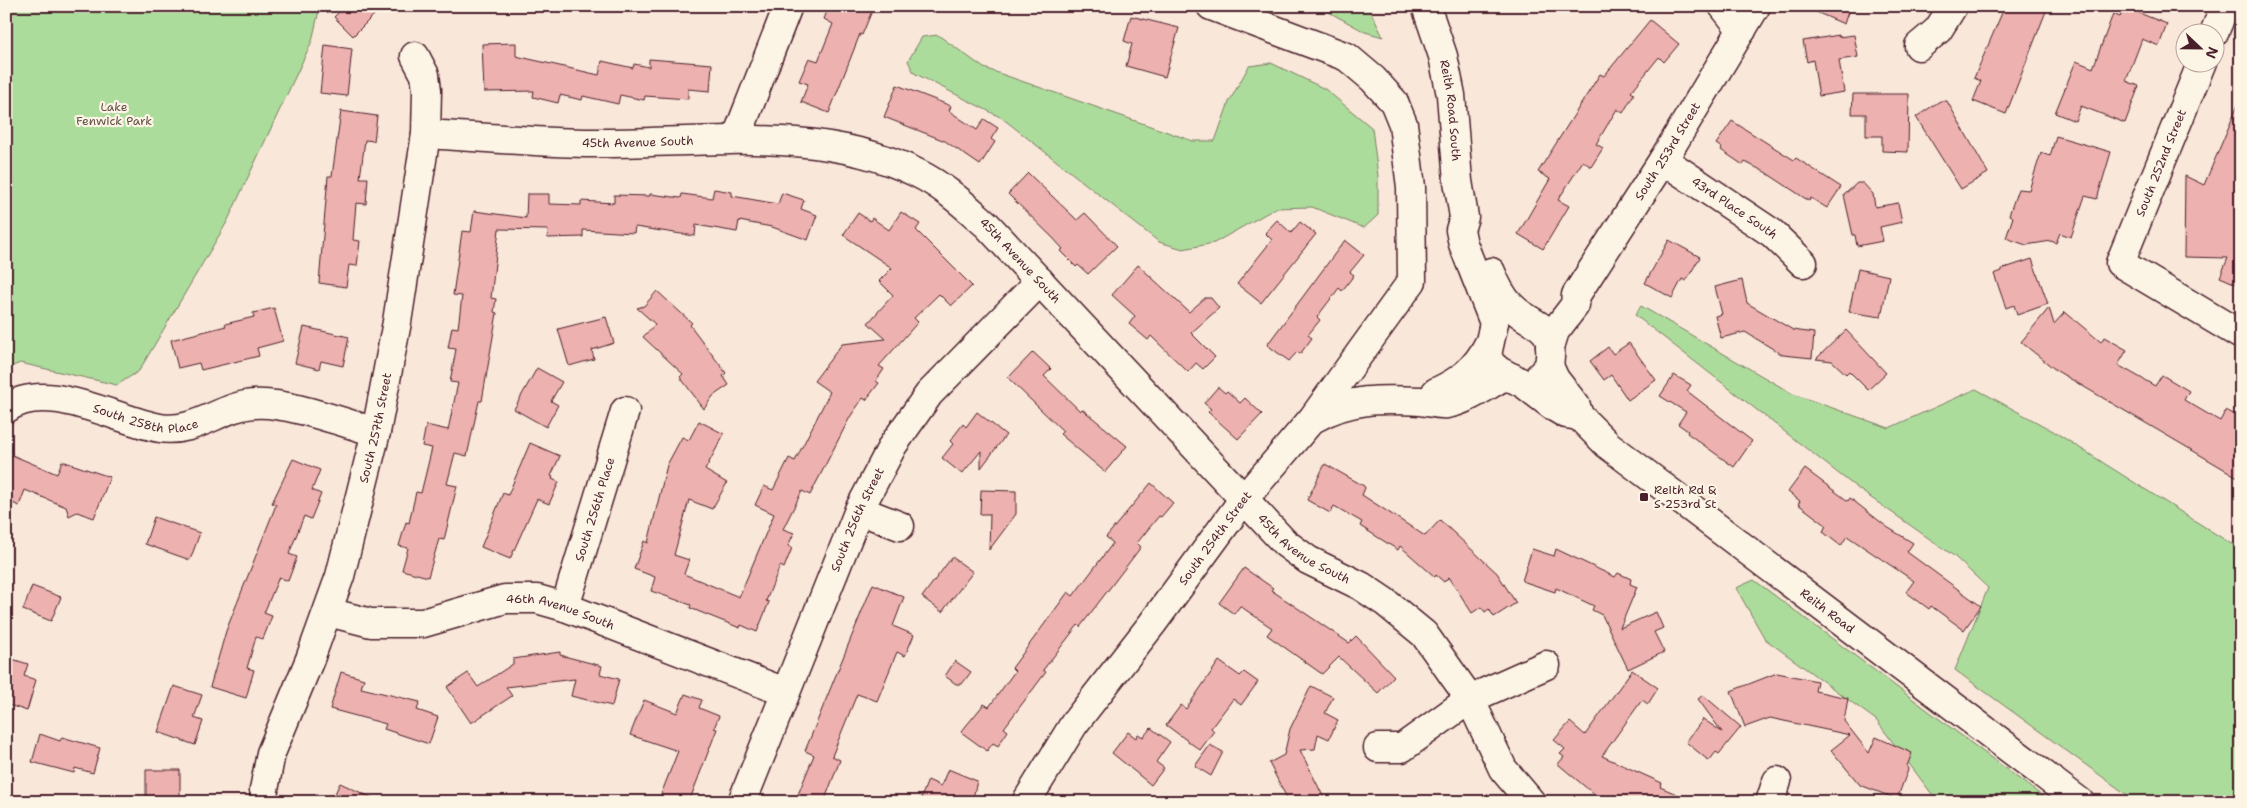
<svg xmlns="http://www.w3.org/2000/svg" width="2247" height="808" font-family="'Shantell Sans',sans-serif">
<rect width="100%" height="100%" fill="#f9e7da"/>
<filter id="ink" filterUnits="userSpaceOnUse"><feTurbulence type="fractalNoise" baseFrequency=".02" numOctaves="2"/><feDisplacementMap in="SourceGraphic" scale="10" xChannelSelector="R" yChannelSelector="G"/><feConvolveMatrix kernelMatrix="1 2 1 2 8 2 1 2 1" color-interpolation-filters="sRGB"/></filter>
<g filter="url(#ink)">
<path fill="#acdc9b" stroke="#7b7e63" d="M6,6H320L312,41L227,222L139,371L117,385L20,363L6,369Z
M1318,6H1368L1383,37L1365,32Z
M938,35L984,68L1193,141H1215L1229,102L1249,66L1271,63L1325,89L1372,128L1378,176V215L1364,228L1312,207L1276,208L1214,243L1183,249L1159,242L1002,118L914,73L908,61L922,37Z
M1641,306L1793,394L1889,428L1976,389L2053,431L2241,550V802H2137L1955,670L1988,588L1954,556L1857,488L1635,315Z
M1754,580L2050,802H1938L1876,720L1765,639L1736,588Z"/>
<path fill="#edb1af" stroke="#4a1f2b" d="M345,6H383L353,36L334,17Z
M829,6H874L862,35L860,34L829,113L801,102L808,84L799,81L809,58L818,61L833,24L824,19Z
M1802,6H1850L1844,24Z
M2005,6H2048L2006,114L1973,101L1981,81L1974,78Z
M2124,7L2167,24L2159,46L2142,39L2126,81L2139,86L2125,123L2081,106L2075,121L2055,113L2076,61L2093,68L2113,14L2120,17Z
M1131,16L1179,28L1165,77L1126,66L1132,44L1124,41Z
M1650,20L1679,44L1664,62L1659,57L1631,92L1634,94L1623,113L1617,109L1596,144L1603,148L1591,167L1583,161L1558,200L1569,206L1543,249L1518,234L1550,179L1538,172L1600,74L1604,76Z
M1839,35L1838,37L1854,35L1858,57L1839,60L1844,92L1819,96L1813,60L1807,62L1803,41Z
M516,43V56L599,75L602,61L633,68L634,64L649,67V59L712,64L710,91L688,89V99L645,96L644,100L620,95L618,104L583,96L582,100L560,95L558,103L533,97L534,91L484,92L482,44Z
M325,45L352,49L347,96L320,93Z
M897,85L951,106L949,111L977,130L984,119L998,128L991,139L995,142L980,165L945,141L884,117Z
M1853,94H1909L1908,152L1882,151V136H1866V114H1852Z
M2241,98V286L2220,277L2228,258L2184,257L2185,176L2204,185Z
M1940,101H1947L1988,173L1961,189L1916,117Z
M341,111L377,116L374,141L365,140L360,178H368L366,204L356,203L353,240L360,241L357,266L349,265L346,287L319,283L328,176H332Z
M1732,121L1794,160L1796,158L1841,187L1827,208L1811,198L1809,201L1765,172L1745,162L1743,165L1721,150L1722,148L1716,144Z
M2056,136L2111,152L2097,199L2085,196L2071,237L2060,233L2056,243L2051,241L2026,245L2006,238L2013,217L2009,215L2018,189L2029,190L2041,153L2050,156Z
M1028,173L1077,220L1085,213L1117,246L1088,274L1078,265L1076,267L1060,251L1063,249L1053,238L1008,194Z
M1857,183H1863L1873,194L1875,207L1898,203L1902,222L1880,227L1883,241L1857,246L1855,235H1853L1844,195Z
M714,189L732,192V196L778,204L782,193L804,200L801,209L817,215L808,240L772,227L739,221L737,232L696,225L695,236L635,227L634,233L583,230V237L547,238L548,230L499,229L491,298L496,299L494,312L497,313L482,401H479L467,456L455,453L447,484L457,486L444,540L439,539L428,577L402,570L408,548L399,546L406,522L409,523L416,492L421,493L432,448L422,446L426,425L448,430L458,383L450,382L456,349L448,348L452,327L458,328L462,296L453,295L462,231L471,232L474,211L526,218L527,194H549V204L581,205V201L614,203V195L650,196V194L681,198L682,194L712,198Z
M901,212L920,224L916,230L972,286L951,306L939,294L914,318L918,322L879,366L884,369L876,381L879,383L866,400L863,398L850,417L810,495L802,491L783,529L794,533L788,546L792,548L784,568L780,566L766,601L769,602L757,632L741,625L740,628L690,608L691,605L651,591L655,577L634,569L644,541L648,543L667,465L682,437L689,440L699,421L724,434L705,470L727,483L712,509L689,500L674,555L689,560L684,574L739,597L774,514L755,505L764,486L773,490L789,458L795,461L830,392L814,381L842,344L886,339L868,323L893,295L879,281L892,268L843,235L858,213L870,221L872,218L889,230Z
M1277,220L1291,233L1300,222L1316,234L1261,303L1237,284L1272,240L1265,233Z
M1345,240L1364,255L1350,272L1354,275L1342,291L1339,288L1317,317L1320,320L1308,335L1312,338L1300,354L1297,352L1289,361L1267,345Z
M1669,240L1700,257L1686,281L1682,279L1672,298L1645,283Z
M2032,259L2048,304L2017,315L2014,305L2006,308L1994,274L2002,271V269Z
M1138,265L1189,312L1205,298H1211L1219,308L1191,333L1215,357L1203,369L1196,363L1188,372L1151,336L1148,340L1129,324L1135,316L1112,295Z
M1858,269L1889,276L1881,317L1849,312Z
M1742,280L1747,303L1793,330L1814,333L1812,358L1783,355L1745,332L1721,338L1715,316L1722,314L1715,287Z
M657,291L692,323L690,325L726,373L723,376L729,385L713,396L704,409L680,377L683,374L643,337L655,324L637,308L644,306Z
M274,308L283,341L257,348L259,356L201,370L199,363L178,368L171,340L226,326L225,324L254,317L253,313Z
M2049,308L2054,324L2065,312L2101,342L2104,337L2127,350L2118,365L2155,386L2162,375L2189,391L2184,400L2220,421L2226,410L2241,418V479L2057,371L2021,342Z
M606,317L614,343L592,350L594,359L569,366L558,329Z
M304,327L349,337L343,366L321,361L319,369L295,363Z
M1846,330L1886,373L1868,390L1849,371L1846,374L1832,361L1816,359Z
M1629,343L1656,380L1628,400L1611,375L1604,380L1590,361L1608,347L1613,354Z
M1033,352L1051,369L1044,376L1080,411L1082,409L1127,446L1105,472L1060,434L1063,431L1008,378Z
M537,368L562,382L551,401L558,405L546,427L514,409Z
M1674,375L1691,385L1687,391L1752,441L1734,467L1687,433L1688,431L1678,424L1686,412L1660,396Z
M1218,387L1225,393L1227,391L1240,403L1245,398L1262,414L1238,439L1208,412L1211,409L1204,403Z
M977,412L1006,435L981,468V451L962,474L942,458L953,444L950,441L963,424L966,427Z
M530,443L560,456L551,476L553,477L552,479L559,482L549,504L537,499L510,559L481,547L503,493L508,495Z
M12,455L57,474L62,461L110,477L94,518L77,512L69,516L66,507L25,490L19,506L6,500V470Z
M293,459L320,470L312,490L321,494L311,519L304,516L289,554L297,557L288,581L279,577L264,613L272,616L263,639L256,637L247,668L254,670L246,698L210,687L226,631L276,505L272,503Z
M1325,464L1364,486L1365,488L1362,495L1425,536L1440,520L1497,573L1516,603L1494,617L1489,609L1485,612L1481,607L1472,613L1449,577L1444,582L1436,575L1435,577L1400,546L1398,550L1360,526L1362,522L1334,506L1330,513L1307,500Z
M1805,469L1848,501L1850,498L1887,527L1913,543L1907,552L1981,606L1964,630L1931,606L1929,609L1906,592L1914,581L1847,536L1841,546L1823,532L1826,525L1798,504L1800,501L1788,492Z
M1151,483L1173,503L1161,517L1159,516L1137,543L1141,547L1080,627L1078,625L1043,670L1046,672L1004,728L1008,731L998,746L993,743L987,751L961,732L984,704L989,707L1015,671L1012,668L1068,592L1073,596L1113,543L1106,537Z
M981,490L1016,491V514L989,550L990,514H980Z
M154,517L200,533L190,560L145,544Z
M1532,549L1554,556L1556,549L1615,577L1618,573L1631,579L1630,584L1637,587L1620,628L1656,612L1663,628L1654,632L1664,652L1628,669L1602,615L1592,610L1594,606L1556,588L1555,592L1522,581Z
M952,557L973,572L942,612L922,597Z
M1244,568L1273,588L1271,590L1349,643L1356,636L1394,676L1378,693L1339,657L1322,674L1267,635L1272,628L1240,606L1234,614L1219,603Z
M873,584L904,597L893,626L914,635L905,656L897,652L877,701L857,694L832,756L840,760L824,802H795L814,755L805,751Z
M32,586L61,597L51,621L23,610Z
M560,652V655L602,666L600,674L619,679L612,706L571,696L575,679L506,687L512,696L471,723L447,687L468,673L478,687L513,664V659Z
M12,659L28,664L24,676L36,680L27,711L6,704V676Z
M955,661L971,672L962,684H956L945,676Z
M1219,661L1240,676L1244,672L1258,682L1241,705L1233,699L1211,728L1214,731L1200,750L1166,725L1181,705L1186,709Z
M1632,670L1658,688L1648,704L1642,700L1602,756L1662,783L1660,787L1695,802H1610L1595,795L1558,764L1564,757L1560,754L1565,749L1554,740L1570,722L1585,735Z
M341,672L364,679L361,688L420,702L417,710L438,717L429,744L384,729L386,724L330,709Z
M1777,673L1817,681L1815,691L1848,698L1844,721L1869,753L1876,737L1912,753L1907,766L1908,770L1897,799L1860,785L1831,750L1850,735L1770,718L1745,727L1731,691Z
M174,686L202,695L194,718L203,721L195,745L158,732Z
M1311,686L1333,697L1325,713L1338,720L1329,739L1318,734L1315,749L1300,750L1326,802H1289L1269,763L1284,755L1290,729Z
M685,694L702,700L699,708L719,716L714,728L717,729L689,802H658L678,751L630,735L644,700L677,713Z
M1703,695L1741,727L1719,754L1716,752L1709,761L1686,742L1703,719L1722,732L1698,699Z
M1151,728L1170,742L1156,762L1164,768L1151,785L1112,753L1128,732L1136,738L1138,734L1143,737Z
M40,734L60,741L62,737L100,748L93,773L75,768L74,773L32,762Z
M1210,745L1223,752L1211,776L1195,766Z
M948,769L977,781L973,798L979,802H931L921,798L928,780L941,786Z
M146,770H180V798H177V802H146Z
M340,783L381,802H331Z"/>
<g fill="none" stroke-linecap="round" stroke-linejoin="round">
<g stroke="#4a1f2b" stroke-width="31">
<g id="minor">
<path d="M1723,6L1742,30"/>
<path d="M2214,33L2225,6"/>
<path d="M1919,46L1938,30L1953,6"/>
<path d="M2202,62L2120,263L2241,335"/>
<path id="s1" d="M426,134C478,137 532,142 585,143C692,145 817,123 917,173C944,186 965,206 987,225L1285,543L1308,560L1361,586L1385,602L1424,634L1470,699L1503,769L1531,802"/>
<path d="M736,139L788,6"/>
<path id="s2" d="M1663,160L1772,233L1803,263"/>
<path id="s3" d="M1550,347L1555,331L1575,305L1576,295L1663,160L1756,6"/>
<path d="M1436,392C1460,381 1476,369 1488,345"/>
<path id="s4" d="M6,409C46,378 117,421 160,428C195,434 221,406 254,404C285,401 344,423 376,432"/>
<path d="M1315,418C1349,398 1381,399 1420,401C1430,402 1437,405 1447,404C1466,401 1486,386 1503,377L1513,378"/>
<path d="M859,510L900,526"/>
<path id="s5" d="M565,607L625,411"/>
<path id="s6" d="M328,612L371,623H423L505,599H537L565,607L785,692"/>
<path d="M1378,748H1402L1470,699L1546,665"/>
<path id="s7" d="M264,790L271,753L310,659L340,576L376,432L397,322L426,134L427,90L425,75L415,56"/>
<path id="s8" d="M742,802L859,510L893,445L929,394L1040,281"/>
<path id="s9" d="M1026,802L1074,724L1152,624L1243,500L1313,418L1412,281L1411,187L1403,124L1394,102L1373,79L1347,57L1211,6"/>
<path d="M1770,802L1777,781"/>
</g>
</g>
<g stroke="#4a1f2b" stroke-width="31">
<g id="major">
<path id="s10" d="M1426,6L1443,56L1451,95L1458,181L1464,217L1460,230L1463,244L1494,323L1487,355L1491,364L1499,371L1524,384L1554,407L1566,414L1579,416"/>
<path d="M1491,272C1496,285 1501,296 1511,306C1535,330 1556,320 1549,366L1537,379"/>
<path id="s11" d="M1549,366L1555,379L1576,406L1579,416L1608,445L2080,802"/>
</g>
</g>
<use href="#minor" stroke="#fcf5e5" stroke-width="28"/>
<use href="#major" stroke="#fcf5e5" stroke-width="28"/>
</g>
</g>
<rect fill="#4a1f2b" stroke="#fcf5e5" stroke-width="2" x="1639" y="492" width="10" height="10" rx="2.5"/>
<g text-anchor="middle" stroke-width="4.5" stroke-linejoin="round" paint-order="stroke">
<g font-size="12" fill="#624e47" stroke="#fcf5e5">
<text x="114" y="111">Lake<tspan x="114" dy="14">Fenwick Park</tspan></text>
</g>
<g font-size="12" fill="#4a1f2b" stroke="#fcf5e5">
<text dy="4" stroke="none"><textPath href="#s10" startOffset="108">Reith Road South</textPath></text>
<text dy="4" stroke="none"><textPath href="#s1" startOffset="212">45th Avenue South</textPath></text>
<text dy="4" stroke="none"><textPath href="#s3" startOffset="230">South 253rd Street</textPath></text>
<text transform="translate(2161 163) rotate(-68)" y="4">South 252nd Street</text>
<text dy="4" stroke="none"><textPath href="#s2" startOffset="86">43rd Place South</textPath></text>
<text dy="4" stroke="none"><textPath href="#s1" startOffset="632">45th Avenue South</textPath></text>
<text dy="4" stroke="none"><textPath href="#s4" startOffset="145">South 258th Place</textPath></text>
<text dy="4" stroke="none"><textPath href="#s7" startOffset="380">South 257th Street</textPath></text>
<text dy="4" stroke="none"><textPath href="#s5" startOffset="102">South 256th Place</textPath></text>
<text dy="4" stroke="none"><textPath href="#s8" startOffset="305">South 256th Street</textPath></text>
<text dy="4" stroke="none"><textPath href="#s9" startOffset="325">South 254th Street</textPath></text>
<text dy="4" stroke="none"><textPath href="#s1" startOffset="1038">45th Avenue South</textPath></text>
<text dy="4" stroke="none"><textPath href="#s11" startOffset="375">Reith Road</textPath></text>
<text dy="4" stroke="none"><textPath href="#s6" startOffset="239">46th Avenue South</textPath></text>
</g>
<g font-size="12" fill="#4a1f2b" stroke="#fcf5e5" text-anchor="start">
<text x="1654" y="494">Reith Rd &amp;<tspan x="1654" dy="14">S 253rd St</tspan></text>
</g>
</g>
<rect width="2247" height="808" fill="none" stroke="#fcf5e5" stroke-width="25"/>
<rect x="12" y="12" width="2222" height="783" fill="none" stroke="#4a1f2b" stroke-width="2" filter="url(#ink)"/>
<g transform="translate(2200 48) rotate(112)"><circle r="24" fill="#fcf5e5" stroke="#b59f9b"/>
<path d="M0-4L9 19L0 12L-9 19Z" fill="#4a1f2b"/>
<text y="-8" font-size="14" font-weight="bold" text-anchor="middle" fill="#4a1f2b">N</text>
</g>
</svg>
